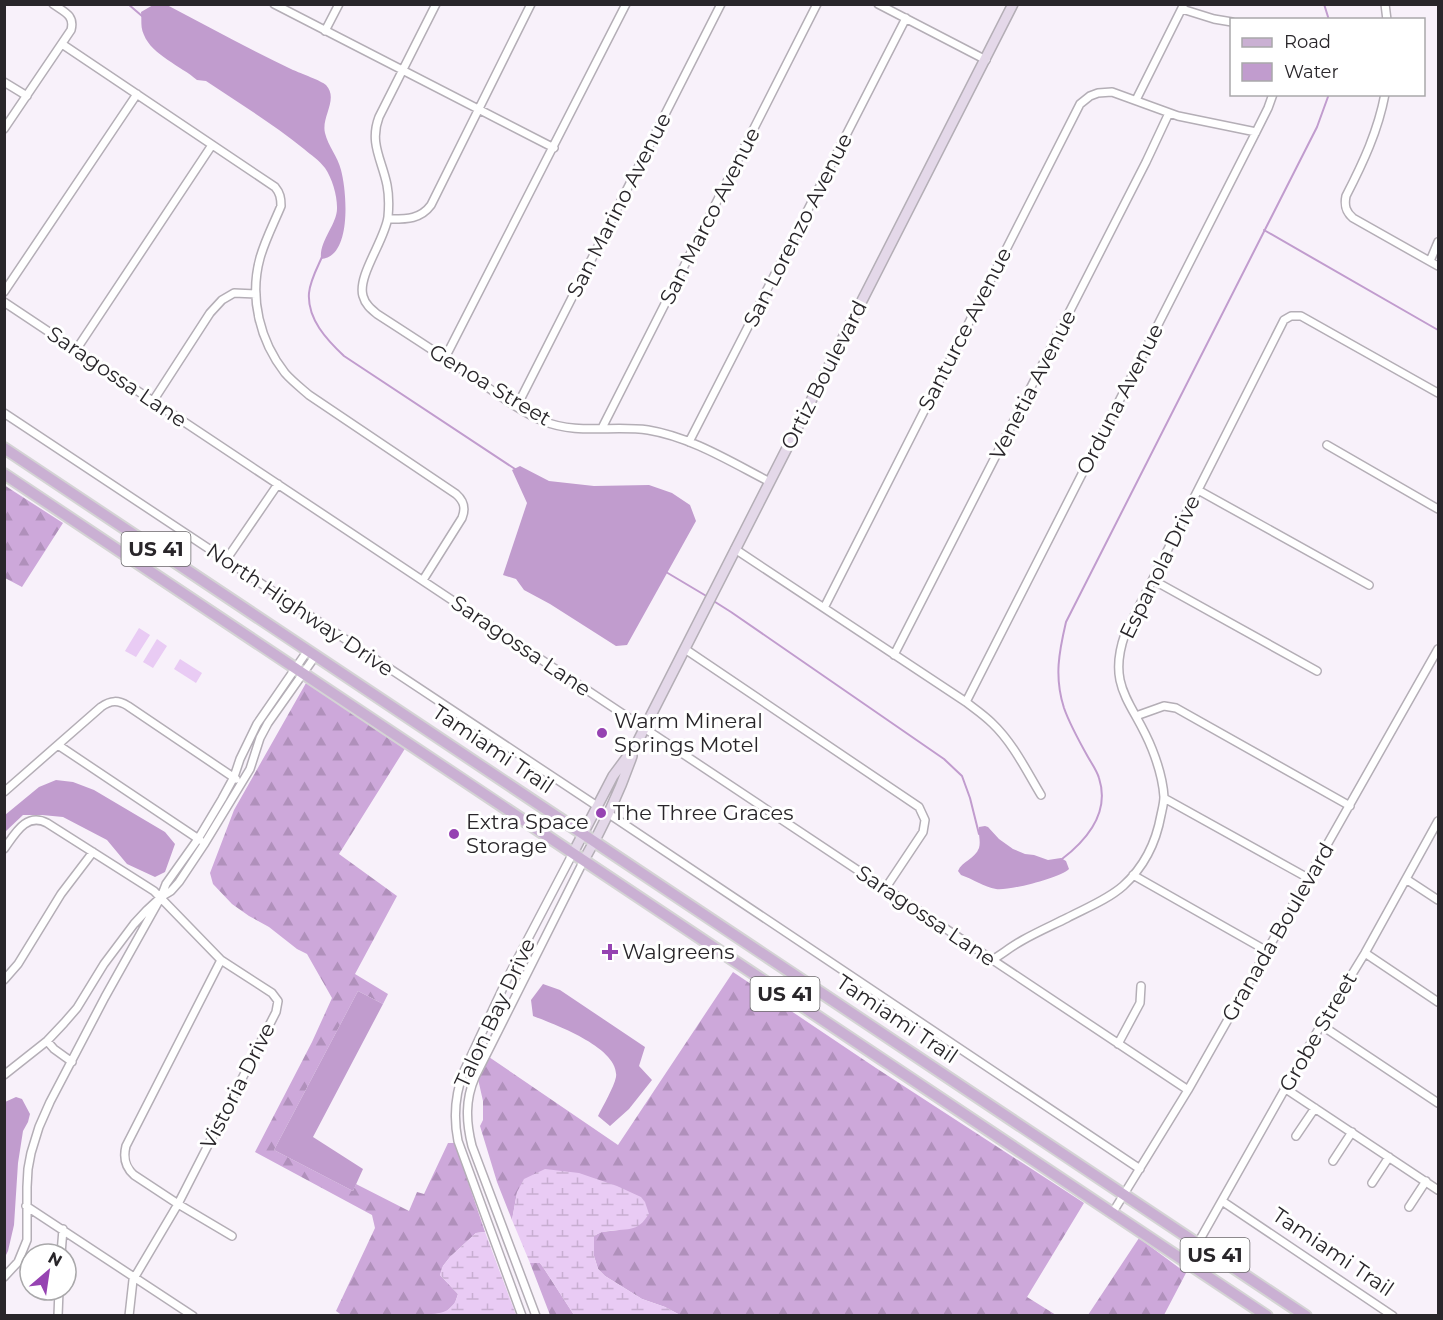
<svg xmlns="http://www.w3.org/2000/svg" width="1443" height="1320" font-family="Montserrat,sans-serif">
<defs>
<pattern id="forest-firs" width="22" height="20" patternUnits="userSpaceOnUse" patternTransform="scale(1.5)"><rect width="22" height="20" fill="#cda8da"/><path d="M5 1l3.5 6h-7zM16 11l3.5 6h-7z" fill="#b090bb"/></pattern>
<pattern id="wetland-marsh" width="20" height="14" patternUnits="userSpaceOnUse" patternTransform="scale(1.5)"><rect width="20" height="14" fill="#e9cbf4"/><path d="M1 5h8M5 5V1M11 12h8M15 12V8" fill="none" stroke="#c8aed1"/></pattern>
</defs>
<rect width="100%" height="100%" fill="#f8f1fa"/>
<path fill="#e9cbf4" d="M139,628L150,635L136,657L125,651Z
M157,639L167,646L153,668L143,662Z
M180,659L202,673L196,683L174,669Z"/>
<path fill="url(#forest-firs)" d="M4,485L63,523L22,587L5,578Z
M306,683L406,747L339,854L397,896L355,974L388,994L383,1004L358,991L274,1150L353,1191L356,1184L409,1211L417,1192L424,1194L448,1143H455L485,1232L476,1233L450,1257L443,1266L440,1275L458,1294L455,1303L445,1313L418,1316H343L336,1311L375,1228L372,1215L255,1152L312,1042L332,998L307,954L297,949L269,927L249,916L232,904L213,884L210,873L234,810Z
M733,972L876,1068L1084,1203L1027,1297L1056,1315H680L665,1307L642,1299L605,1276L598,1269L594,1256V1236L601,1232L619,1230L517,1193L512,1220L497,1182L480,1126L483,1120V1101L478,1079L489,1057L618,1145Z
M1139,1238L1186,1273L1164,1315H1088Z
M530,1263H540L543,1267L574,1315H550Z"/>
<path fill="url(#wetland-marsh)" d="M545,1169L579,1173L617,1186L641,1197L645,1202L649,1214C646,1218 642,1224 638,1226C626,1233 607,1227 594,1236V1256L598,1269L605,1276L642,1299L665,1307L680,1315H574L543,1267L540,1263H530L512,1220L517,1192L524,1179Z
M485,1232L516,1315H418C438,1313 452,1316 458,1294L440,1275L443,1266L450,1257L476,1233Z"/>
<path fill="#c19cce" d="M153,5H167C209,27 251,50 293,70C300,73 322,81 326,85C339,99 321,117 325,133C328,146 338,157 341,170C347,192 352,257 321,259C319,240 338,224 337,207C337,195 332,178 325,168C319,160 311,155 304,149C273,124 239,103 206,81L197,80C181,66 152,55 144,35C140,27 142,20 141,12Z
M520,466L549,481L594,486L649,485L672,493L690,505L696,521L627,645L616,646L550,604L524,590L516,579L503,575L527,503L512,470Z
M56,780L73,782L94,790L165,832L175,844L165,872L155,877L127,864L107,840L63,817L42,815H23L5,832V815L39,787Z
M985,826L988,827L999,839L1013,849L1025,854L1034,855L1048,860L1061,858L1066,861L1069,869C1060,878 1009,891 996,889C984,887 973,879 961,875L958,871C962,861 975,859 979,848C981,841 978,834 979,827Z
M543,984L560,990L645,1047L639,1066L652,1080L629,1109L610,1126L598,1116C603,1106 614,1087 616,1077C620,1048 554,1024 533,1016L531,1000Z
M358,991L383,1004L313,1137L363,1169L353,1191L274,1150Z
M16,1097L22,1099L30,1114L28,1122L23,1131L18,1163L14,1225L8,1251L5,1257V1102Z"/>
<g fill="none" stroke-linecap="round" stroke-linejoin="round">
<path stroke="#c19cce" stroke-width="2" d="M128,4L142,16
M1324,4L1329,20
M1264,230L1438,330
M322,257C317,268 310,281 309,293C307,319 327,340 344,356L515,469
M666,572L708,597
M712,600L731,612L944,759L962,776L970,798L979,834
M1062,859C1088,839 1110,812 1099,778C1097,771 1092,764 1088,757C1079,741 1070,725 1064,708C1054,677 1059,652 1066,622L1317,127L1329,94"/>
<g stroke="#b4aeb6" stroke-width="10">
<path id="street" d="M274,4L554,148
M436,4L379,117C369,143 382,160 387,185C389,195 389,206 388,217C385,240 357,276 363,296C365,304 371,309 377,314C408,334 439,354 470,375C492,390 519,411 543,421C577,435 613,425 648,430C691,437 731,462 770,482
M878,4L986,60
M1385,4L1387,20
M1182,9L1214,19L1232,22
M325,31L339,4
M62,44L275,187C280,193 281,198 281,206C274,223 265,240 260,258C249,298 260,341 285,373C292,381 301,388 309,395L456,494C464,501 466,508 462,518L423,580
M4,82L27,96
M1385,94C1378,131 1363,163 1346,196C1344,206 1346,212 1353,218L1438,266
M1136,100L1184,4
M4,129L71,30C75,15 64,12 53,4
M388,219C405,219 420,220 431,205L531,4
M1430,261L1438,242
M4,292L137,94
M4,302L1188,1090
M76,350L212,145
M445,358L626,4
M153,401L210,313L222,300L234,293L256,294
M517,406L721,4
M4,413L597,806
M602,428L817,4
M689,442L906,18
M1327,445L1438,509
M1198,490L1369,585
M735,549L966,702C975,709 984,715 992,723C1013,743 1026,770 1041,795
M226,560L278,484
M1153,580L1317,671
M824,608L1080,104L1090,96L1098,93L1112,92L1178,116L1256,132
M685,649L919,807L925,820L923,832L885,889
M894,655L1146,162L1169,113
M966,702L1256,132L1268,108L1273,94
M1136,716L1164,706L1176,708L1350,806
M58,745L200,840
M4,792L101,707C111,700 118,700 128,706L236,779
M1164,798L1308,878
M609,814L1140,1169
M4,849C15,834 26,812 47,823L154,891L221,960L272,993L278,1001L276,1012L178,1204L133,1280L129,1316
M1133,875L1267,951
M1406,879L1438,900
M1365,953L1438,1002
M221,960L126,1146C123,1158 125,1167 134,1175L178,1204L232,1236
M992,960C1002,954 1012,946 1023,940C1037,932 1053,925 1067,918C1086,908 1107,900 1123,886C1144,867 1156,843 1161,815C1162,810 1164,803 1164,797C1163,781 1158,764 1152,749C1134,703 1106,688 1125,634L1284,320L1291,316H1301L1438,393
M4,980L18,964L61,894L93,852
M1321,1025L1438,1103
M47,1041L54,1049L72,1062
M1118,1044L1140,1003L1141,986
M4,1075L47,1041L64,1023L77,1008L104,964L134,924L147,910L161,897L171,891L179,882L205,843L250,769L260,738L268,723L316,655
M1286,1089L1438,1190
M1296,1136L1315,1108
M1333,1161L1352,1132
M1372,1183L1389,1157
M1222,1201L1393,1316
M26,1206L193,1316
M1409,1207L1426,1181
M1113,1212L1188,1090L1438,649
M1198,1243L1321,1025L1365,953L1438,821
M61,1254L63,1229
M4,1277L18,1262L27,1240V1187L28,1169L31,1153L39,1127L50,1102L105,997L161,897L166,884L198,839L222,799L234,777L240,759L257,724L308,650
M58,1316L59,1290
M522,1316L458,1141C453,1116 455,1094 464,1071L509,975L573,853
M536,1316L472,1146C466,1122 465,1100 475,1077L584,860"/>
</g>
<g stroke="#b4aeb6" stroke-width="12">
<path id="secondary" d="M573,853L613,776L636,745L644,729L1013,4
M584,860C604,825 619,794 632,756"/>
</g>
<g stroke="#d4d4d4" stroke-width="14">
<path id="primary" d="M4,448L1306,1316
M4,474L1267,1316"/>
</g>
<use href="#street" stroke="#fff" stroke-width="7"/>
<use href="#secondary" stroke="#e4d8e9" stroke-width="9"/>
<use href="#primary" stroke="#cab0d3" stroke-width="10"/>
</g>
<g fill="#9643b2" stroke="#fff" stroke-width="2">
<circle cx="602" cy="733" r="6"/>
<circle cx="601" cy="813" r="6"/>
<circle cx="454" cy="834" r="6"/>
<path d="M607 943h6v6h6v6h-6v6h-6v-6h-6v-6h6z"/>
</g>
<g text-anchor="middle" stroke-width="6" stroke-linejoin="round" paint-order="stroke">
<g fill="#fff" stroke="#69676a" stroke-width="1.5">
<rect x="121.5" y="532" width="69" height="34" rx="4.5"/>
<rect x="750.5" y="977" width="69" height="34" rx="4.5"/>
<rect x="1180.5" y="1238" width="69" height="34" rx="4.5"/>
</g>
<g font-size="20" font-weight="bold" fill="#29262a">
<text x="156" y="556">US 41</text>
<text x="785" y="1001">US 41</text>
<text x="1215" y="1262">US 41</text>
</g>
<g font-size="21" fill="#29262a" stroke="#fff">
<text transform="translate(619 205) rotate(-63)" y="7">San Marino Avenue</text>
<text transform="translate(710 216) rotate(-63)" y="7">San Marco Avenue</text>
<text transform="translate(798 230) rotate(-63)" y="7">San Lorenzo Avenue</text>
<text transform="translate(965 329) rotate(-63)" y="7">Santurce Avenue</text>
<text transform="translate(824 375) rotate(-63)" y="7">Ortiz Boulevard</text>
<text transform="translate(117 377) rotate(34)" y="7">Saragossa Lane</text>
<text transform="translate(490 385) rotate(31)" y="7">Genoa Street</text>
<text transform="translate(1033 385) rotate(-63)" y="7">Venetia Avenue</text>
<text transform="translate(1120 399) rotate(-63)" y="7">Orduna Avenue</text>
<text transform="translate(1160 567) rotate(-64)" y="7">Espanola Drive</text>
<text transform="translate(300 610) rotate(34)" y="7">North Highway Drive</text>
<text transform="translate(521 646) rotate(34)" y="7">Saragossa Lane</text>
<text transform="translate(493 749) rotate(34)" y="7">Tamiami Trail</text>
<text transform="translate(926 916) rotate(34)" y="7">Saragossa Lane</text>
<text transform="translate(1278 932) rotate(-60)" y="7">Granada Boulevard</text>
<text transform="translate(495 1013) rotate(-65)" y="7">Talon Bay Drive</text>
<text transform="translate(897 1019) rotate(34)" y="7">Tamiami Trail</text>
<text transform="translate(1318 1032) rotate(-60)" y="7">Grobe Street</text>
<text transform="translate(238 1086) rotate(-63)" y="7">Vistoria Drive</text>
<text transform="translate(1333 1252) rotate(34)" y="7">Tamiami Trail</text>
</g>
<g font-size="21" fill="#29262a" stroke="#fff" text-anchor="start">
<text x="614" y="728">Warm Mineral<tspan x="614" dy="24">Springs Motel</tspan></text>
<text x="613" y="820">The Three Graces</text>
<text x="466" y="829">Extra Space<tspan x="466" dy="24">Storage</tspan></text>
<text x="622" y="959">Walgreens</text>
</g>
</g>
<rect width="1443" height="1320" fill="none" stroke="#29262a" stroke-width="12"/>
<rect x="1230" y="18" width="195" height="78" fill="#ffffff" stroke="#a9a8aa" stroke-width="1.5"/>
<rect x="1242" y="38" width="30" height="9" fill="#cab0d3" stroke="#a9a8aa" stroke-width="1.5"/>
<text x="1284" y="48" font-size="18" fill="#29262a">Road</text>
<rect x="1242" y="63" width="30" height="18" fill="#c19cce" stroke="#a9a8aa" stroke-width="1.5"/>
<text x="1284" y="78" font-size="18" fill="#29262a">Water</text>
<g transform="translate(48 1272) rotate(29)"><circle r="28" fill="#ffffff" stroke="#a9a8aa" stroke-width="1.5"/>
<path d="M0-4.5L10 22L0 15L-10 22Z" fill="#9643b2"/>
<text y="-9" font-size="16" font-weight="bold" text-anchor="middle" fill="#29262a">N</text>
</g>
</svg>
